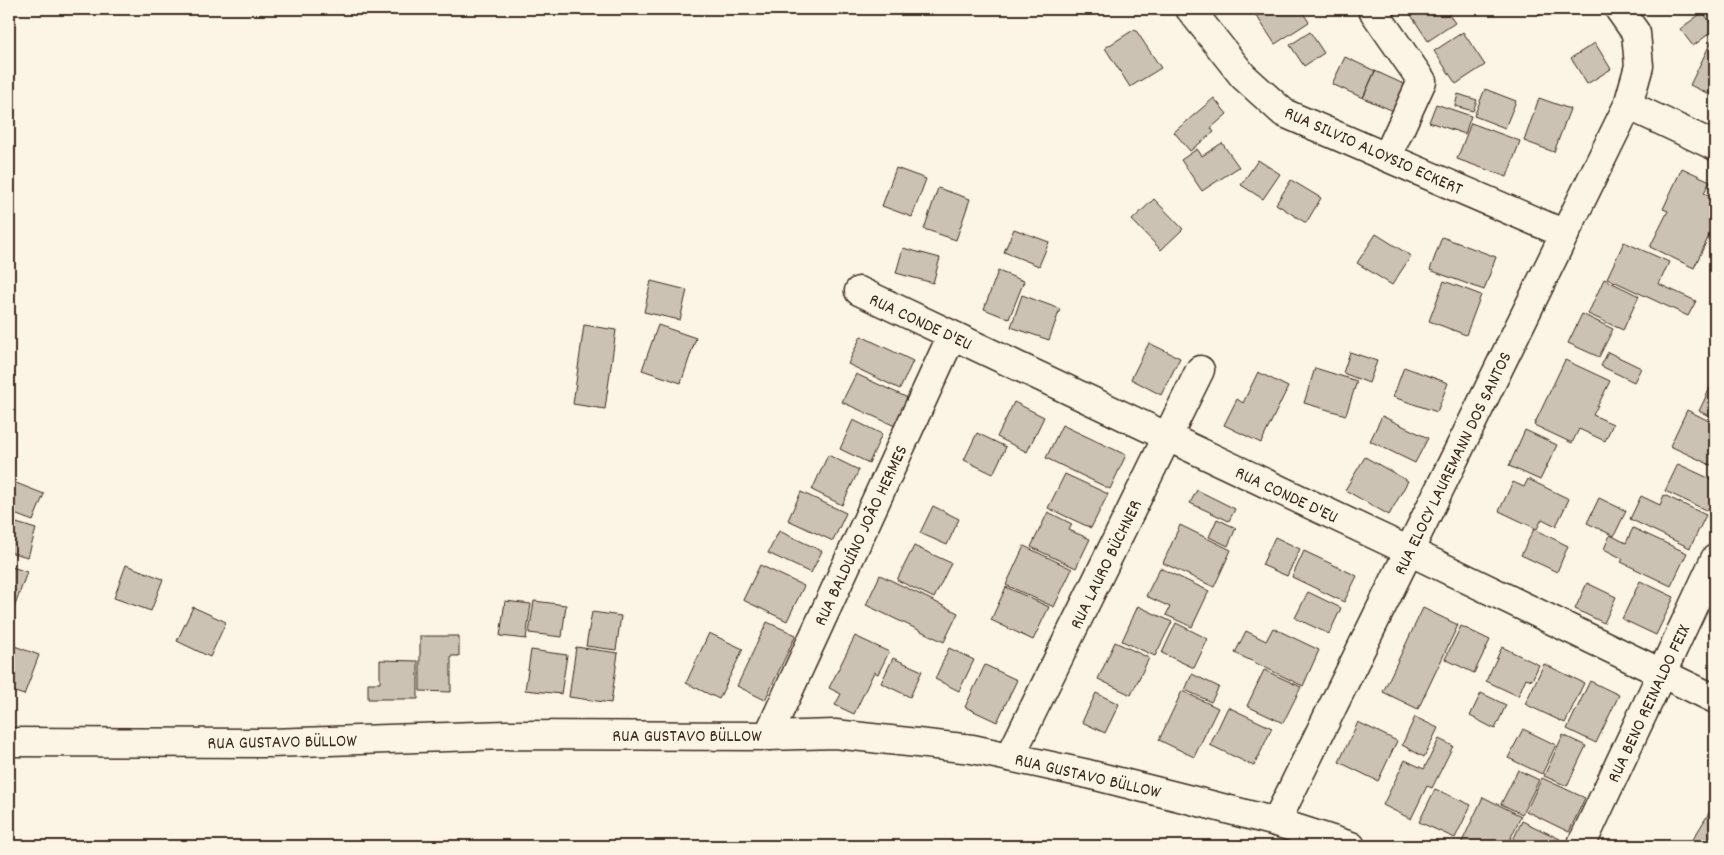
<svg xmlns="http://www.w3.org/2000/svg" width="1724" height="855" font-family="Dekko,sans-serif">
<rect width="100%" height="100%" fill="#fcf5e5"/>
<filter id="ink" filterUnits="userSpaceOnUse"><feTurbulence type="fractalNoise" baseFrequency=".02" numOctaves="2"/><feDisplacementMap in="SourceGraphic" scale="10" xChannelSelector="R" yChannelSelector="G"/><feConvolveMatrix kernelMatrix="1 2 1 2 8 2 1 2 1" color-interpolation-filters="sRGB"/></filter>
<g filter="url(#ink)">
<path fill="#ccc2b3" stroke="#3b2a1e" d="M1260,9H1300L1309,22L1275,44L1254,12Z
M1420,9H1445L1455,23L1428,41L1411,15Z
M1534,9H1550L1539,16Z
M1703,12L1715,29L1693,46L1680,29Z
M1135,29L1161,68L1130,87L1105,48Z
M1310,32L1324,53L1304,66L1290,45Z
M1463,32L1485,65L1456,84L1434,51Z
M1712,40L1715,41V97L1690,85Z
M1595,43L1611,69L1587,84L1571,58Z
M1345,57L1375,71L1363,98L1332,84Z
M1375,71L1408,86L1396,112L1363,98Z
M1485,89L1516,101L1505,128L1474,116Z
M1458,94L1477,100L1473,111L1455,106Z
M1214,98L1227,114L1211,128L1214,132L1190,151L1174,132Z
M1539,98L1570,109L1554,152L1524,141Z
M1436,104L1471,116L1465,134L1429,122Z
M1471,123L1520,141L1507,177L1457,159Z
M1222,143L1239,167L1202,191L1181,160L1197,149L1202,156Z
M1258,160L1280,174L1263,199L1241,185Z
M896,168L926,179L912,217L882,206Z
M1682,168L1710,181L1704,193L1715,198V223L1694,268L1650,247L1668,211L1663,209Z
M1291,180L1321,198L1306,223L1276,204Z
M938,188L970,199L956,240L924,229Z
M1154,199L1183,229L1161,250L1132,220Z
M1014,229L1049,242L1039,266L1004,252Z
M1376,234L1411,256L1392,285L1357,263Z
M1442,237L1496,257L1484,290L1430,270Z
M1624,242L1669,262L1659,284L1696,301L1688,316L1607,278Z
M903,248L940,258L933,283L896,273Z
M998,271L1024,281L1009,319L984,309Z
M1604,279L1639,296L1623,330L1588,314Z
M651,281L687,290L680,320L644,312Z
M1444,281L1481,295L1466,335L1429,321Z
M1022,295L1060,309L1049,340L1011,327Z
M1582,314L1613,329L1599,357L1568,343Z
M584,325L616,330L605,409L573,404Z
M658,325L696,338L681,383L642,370Z
M861,336L913,361L900,389L848,364Z
M1149,343L1180,358L1161,395L1131,379Z
M1350,352L1377,361L1369,383L1343,373Z
M1608,352L1641,368L1634,382L1601,366Z
M1565,360L1610,381L1593,415L1613,424L1605,441L1579,429L1572,443L1534,425Z
M1404,367L1448,383L1437,412L1393,397Z
M1315,368L1357,381L1346,415L1304,403Z
M1258,372L1288,387L1261,443L1224,425L1237,399L1243,403Z
M856,374L908,398L895,426L842,402Z
M1712,384L1715,385V419L1699,411Z
M1014,402L1044,417L1027,452L997,437Z
M1687,410L1715,424V467L1670,446Z
M1382,416L1428,438L1415,463L1370,441Z
M853,420L882,434L869,463L840,449Z
M1062,425L1126,455L1110,489L1046,458Z
M1525,430L1557,445L1540,480L1509,466Z
M977,433L1006,447L993,474L964,460Z
M828,455L859,470L842,505L812,490Z
M1365,457L1408,481L1389,515L1345,490Z
M1678,464L1715,481V497L1708,511L1665,491Z
M1065,474L1108,494L1091,528L1048,508Z
M1528,479L1569,499L1556,526L1542,519L1537,529L1499,511L1513,482L1524,487Z
M16,483L44,494L33,521L9,512V502Z
M1197,490L1235,509L1229,521L1190,503Z
M801,492L846,513L833,541L788,520Z
M1664,495L1706,515L1690,548L1630,519L1641,496L1660,505Z
M1599,498L1626,511L1614,536L1587,523Z
M933,506L959,519L947,545L920,533Z
M1048,512L1072,524L1069,530L1090,539L1076,568L1031,547Z
M1217,519L1236,528L1228,546L1209,537Z
M10,521L36,529L28,557L9,552Z
M1180,525L1231,550L1214,587L1163,563Z
M1633,528L1687,553L1671,586L1621,562L1623,559L1604,549L1610,535L1626,543Z
M1534,529L1568,546L1557,572L1521,555Z
M779,531L822,551L811,573L768,553Z
M1275,537L1300,549L1287,576L1262,565Z
M914,546L951,563L934,598L897,580Z
M1024,546L1072,569L1054,607L1006,585Z
M1304,551L1357,576L1344,602L1292,577Z
M126,565L163,579L151,611L114,598Z
M760,565L804,586L787,621L743,600Z
M9,566L27,572L13,611L9,609Z
M1160,568L1209,591L1192,627L1166,615L1170,607L1146,596Z
M880,575L958,613L944,642L866,605Z
M1640,581L1674,597L1656,635L1622,619Z
M1587,583L1616,597L1604,623L1575,609Z
M1006,587L1049,607L1033,640L991,620Z
M1308,592L1341,608L1329,634L1295,618Z
M505,601L531,604L526,639L500,636Z
M534,601L566,605L562,637L529,633Z
M1138,606L1172,622L1155,656L1122,641Z
M193,607L226,622L210,657L177,641Z
M1423,608L1458,625L1418,709L1383,692Z
M592,612L621,616L616,650L586,646Z
M767,622L796,635L765,700L737,686Z
M1176,623L1208,639L1194,668L1162,653Z
M1461,626L1490,640L1474,673L1445,659Z
M1273,628L1319,650L1303,686L1235,653L1246,631L1266,641Z
M709,633L743,649L719,699L686,683Z
M420,636H459V656H451V692L420,691Z
M855,636L889,652L878,674L874,672L854,714L835,705L841,694L829,688Z
M1115,642L1149,658L1131,695L1098,679Z
M9,644L39,655L24,695L9,690Z
M576,647L618,653L611,703L569,697Z
M1502,647L1539,665L1532,680L1526,678L1518,696L1486,681Z
M949,648L974,660L959,691L935,679Z
M531,650L567,655L561,694L525,690Z
M893,658L922,671L910,697L881,683Z
M380,660L418,661V699H368V683H380Z
M1544,664L1584,683L1565,723L1525,704Z
M985,665L1017,680L997,722L965,707Z
M1264,670L1301,687L1283,723L1247,706Z
M1192,674L1219,687L1211,702L1185,690Z
M1590,681L1619,695L1596,743L1567,729Z
M1182,691L1218,708L1194,757L1159,740Z
M1096,693L1119,704L1105,733L1082,722Z
M1481,693L1506,705L1495,729L1470,716Z
M1228,707L1272,728L1254,766L1210,745Z
M1415,717L1438,728L1424,757L1402,745Z
M1358,722L1397,741L1378,781L1339,762Z
M1523,729L1556,745L1542,774L1508,758Z
M1563,735L1586,746L1567,786L1544,776Z
M1439,739L1453,746L1432,788L1427,786L1411,819L1383,805L1405,760L1424,769Z
M1518,770L1539,780L1522,814L1501,804Z
M1542,778L1585,798L1569,832L1526,811Z
M1435,789L1471,805L1455,838L1419,822Z
M1483,797L1521,816L1507,846H1460Z
M1715,803V846H1689Z
M1522,821L1560,839L1556,846H1510Z"/>
<g fill="none" stroke-linecap="round" stroke-linejoin="round">
<g stroke="#3b2a1e" stroke-width="31">
<path id="minor" d="M1190,9L1243,76L1284,113L1565,234
M1372,9L1422,81L1387,157
M1628,105L1715,146
M859,291L1409,551L1715,699
M9,742L270,743L506,735L768,736L952,335
M1010,757L1200,370
M1276,822L1628,105L1639,66L1636,33L1619,9
M1581,846L1715,559"/>
</g>
<g stroke="#3b2a1e" stroke-width="31">
<path id="major" d="M768,736L835,734L972,749L1088,774L1207,804L1276,822L1351,846"/>
</g>
<use href="#minor" stroke="#fcf5e5" stroke-width="28"/>
<use href="#major" stroke="#fcf5e5" stroke-width="28"/>
</g>
</g>
<g text-anchor="middle" stroke-width="5" stroke-linejoin="round" paint-order="stroke">
<g font-size="18" fill="#3b2a1e" stroke="#fcf5e5">
<text transform="translate(1374 150) rotate(24)" y="6">RUA SILVIO ALOYSIO ECKERT</text>
<text transform="translate(921 321) rotate(25)" y="6">RUA CONDE D'EU</text>
<text transform="translate(1452 463) rotate(-64)" y="6">RUA ELOCY LAUREMANN DOS SANTOS</text>
<text transform="translate(1287 494) rotate(25)" y="6">RUA CONDE D'EU</text>
<text transform="translate(860 535) rotate(-65)" y="6">RUA BALDUÍNO JOÃO HERMES</text>
<text transform="translate(1105 564) rotate(-64)" y="6">RUA LAURO BÜCHNER</text>
<text transform="translate(1648 703) rotate(-65)" y="6">RUA BENO REINALDO FEIX</text>
<text x="687" y="741">RUA GUSTAVO BÜLLOW</text>
<text transform="translate(282 741) rotate(-1)" y="6">RUA GUSTAVO BÜLLOW</text>
<text transform="translate(1088 775) rotate(13)" y="6">RUA GUSTAVO BÜLLOW</text>
</g>
</g>
<rect width="1724" height="855" fill="none" stroke="#fcf5e5" stroke-width="30"/>
<rect x="15" y="15" width="1694" height="825" fill="none" stroke="#3b2a1e" stroke-width="2" filter="url(#ink)"/>
</svg>
